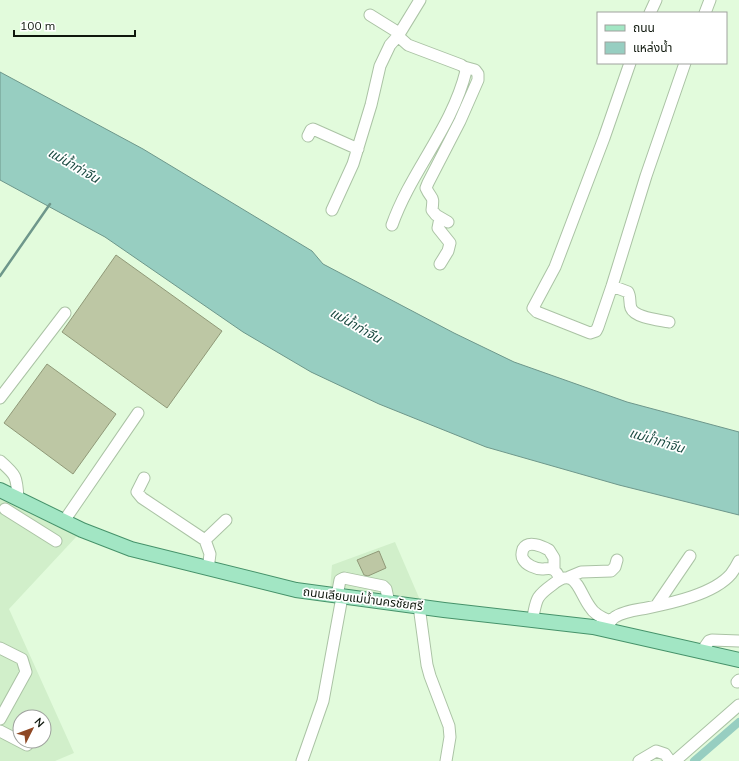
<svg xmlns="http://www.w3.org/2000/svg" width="739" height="761" font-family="Mulish,'Noto Sans Thai',sans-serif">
<rect width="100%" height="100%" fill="#e2fbdc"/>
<path fill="#d1efca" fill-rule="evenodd" d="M0,499L77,536L9,609L74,753L55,761H0ZM20,717H44V741H20Z
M395,542L420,600L330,590L332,565Z"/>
<path fill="#97cec1" stroke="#6e978b" d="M0,72L143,149L312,251L323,264L454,333L514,362L627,402L739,432V515L619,485L486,447L379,404L311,372L243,332L105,237L0,180Z"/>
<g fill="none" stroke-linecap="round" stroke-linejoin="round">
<path stroke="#6e978b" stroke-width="2.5" d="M0,276L50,204"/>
<path stroke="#97cec1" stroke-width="8" d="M694,761L739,722"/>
</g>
<path fill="#bdc7a4" stroke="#909978" d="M116,255L222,331L167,408L62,332Z
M47,364L116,414L73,474L4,423Z
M379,551L386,568L368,576L364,575L357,560Z"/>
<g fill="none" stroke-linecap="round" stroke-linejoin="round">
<g stroke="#abc3a5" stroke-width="13">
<path id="minor" d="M650,13L656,0
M705,13L710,0
M370,15L399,33
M630,63L604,138L555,267L533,308L537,312L590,333L596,331L598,327L612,286L646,176L685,63
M308,136L311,130L313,129L358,149
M332,210L353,164L371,105L380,66L390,45L398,36
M448,222L436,215L432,210C434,194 432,201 426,188L428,183L460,121L478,80V74L475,70L464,67
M392,225C411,171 452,128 466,71L464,67L461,65L408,45L398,36L420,0
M440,264L448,251L450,243L438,228L440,218
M612,286L628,292C631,297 629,303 631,308C635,318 660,320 669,322
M0,398L65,313
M0,461C16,475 17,476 18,499
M144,478L137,492L142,498L205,540L226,520
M5,509L56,541
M64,521L138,413
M205,540L210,554L208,569
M554,570V558L549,550C542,546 528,540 523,549C522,552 521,556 523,559C526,565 536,569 542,569C545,569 549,568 552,569C556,570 558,575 560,579
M569,577L581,572L611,571L615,567L617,560
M337,596L340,580L344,578L383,586L386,589L389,603
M419,606L427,665L430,676L449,726L450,737L446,761
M656,606L690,556
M532,621C537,600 534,598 552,585C576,565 578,591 590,607C594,614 602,618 610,621
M607,630C609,624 610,620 615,617C624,611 636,610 647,608C672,603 714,594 731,574C734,570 737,565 739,561
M0,648L22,659L26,672L0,719
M702,651L709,641L712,640L739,641
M737,682L739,680
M0,731L27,745
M302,761L323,701L342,597
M639,761L656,751L665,754L670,761
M675,761L739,705"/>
</g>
<g stroke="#46926a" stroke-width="16">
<path id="major" d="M0,490L82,530L131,549L296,590L444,610L593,627L739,660"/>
</g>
<use href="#minor" stroke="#fff" stroke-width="11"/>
<use href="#major" stroke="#a2e6c4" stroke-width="14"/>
</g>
<g text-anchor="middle" stroke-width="3.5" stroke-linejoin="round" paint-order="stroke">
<g font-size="12" fill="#0e170c" stroke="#fff">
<text transform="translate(363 599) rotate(7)" y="4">ถนนเลียบแม่น้ำนครชัยศรี</text>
</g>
<g font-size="13" font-style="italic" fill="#1d4c43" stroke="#fff">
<text transform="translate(74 165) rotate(30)" y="5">แม่น้ำท่าจีน</text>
<text transform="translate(356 325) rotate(30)" y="5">แม่น้ำท่าจีน</text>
<text transform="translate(657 440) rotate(17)" y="5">แม่น้ำท่าจีน</text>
</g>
</g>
<rect x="597" y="12" width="130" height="52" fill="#ffffff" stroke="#9fa29e"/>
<rect x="605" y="25" width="20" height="6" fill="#a2e6c4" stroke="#9fa29e"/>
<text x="633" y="32" font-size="12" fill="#0e170c">ถนน</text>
<rect x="605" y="42" width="20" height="12" fill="#97cec1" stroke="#9fa29e"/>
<text x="633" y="52" font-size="12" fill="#0e170c">แหล่งน้ำ</text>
<g transform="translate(32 729) rotate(48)"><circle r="19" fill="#ffffff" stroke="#9fa29e"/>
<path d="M0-3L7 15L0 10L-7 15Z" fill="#8f4825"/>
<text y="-6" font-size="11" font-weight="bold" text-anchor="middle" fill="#0e170c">N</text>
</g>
<path d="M14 30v6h121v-6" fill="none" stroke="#0e170c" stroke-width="2"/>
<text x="20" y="30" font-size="12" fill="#0e170c" stroke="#ffffff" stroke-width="3" paint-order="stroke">100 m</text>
</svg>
